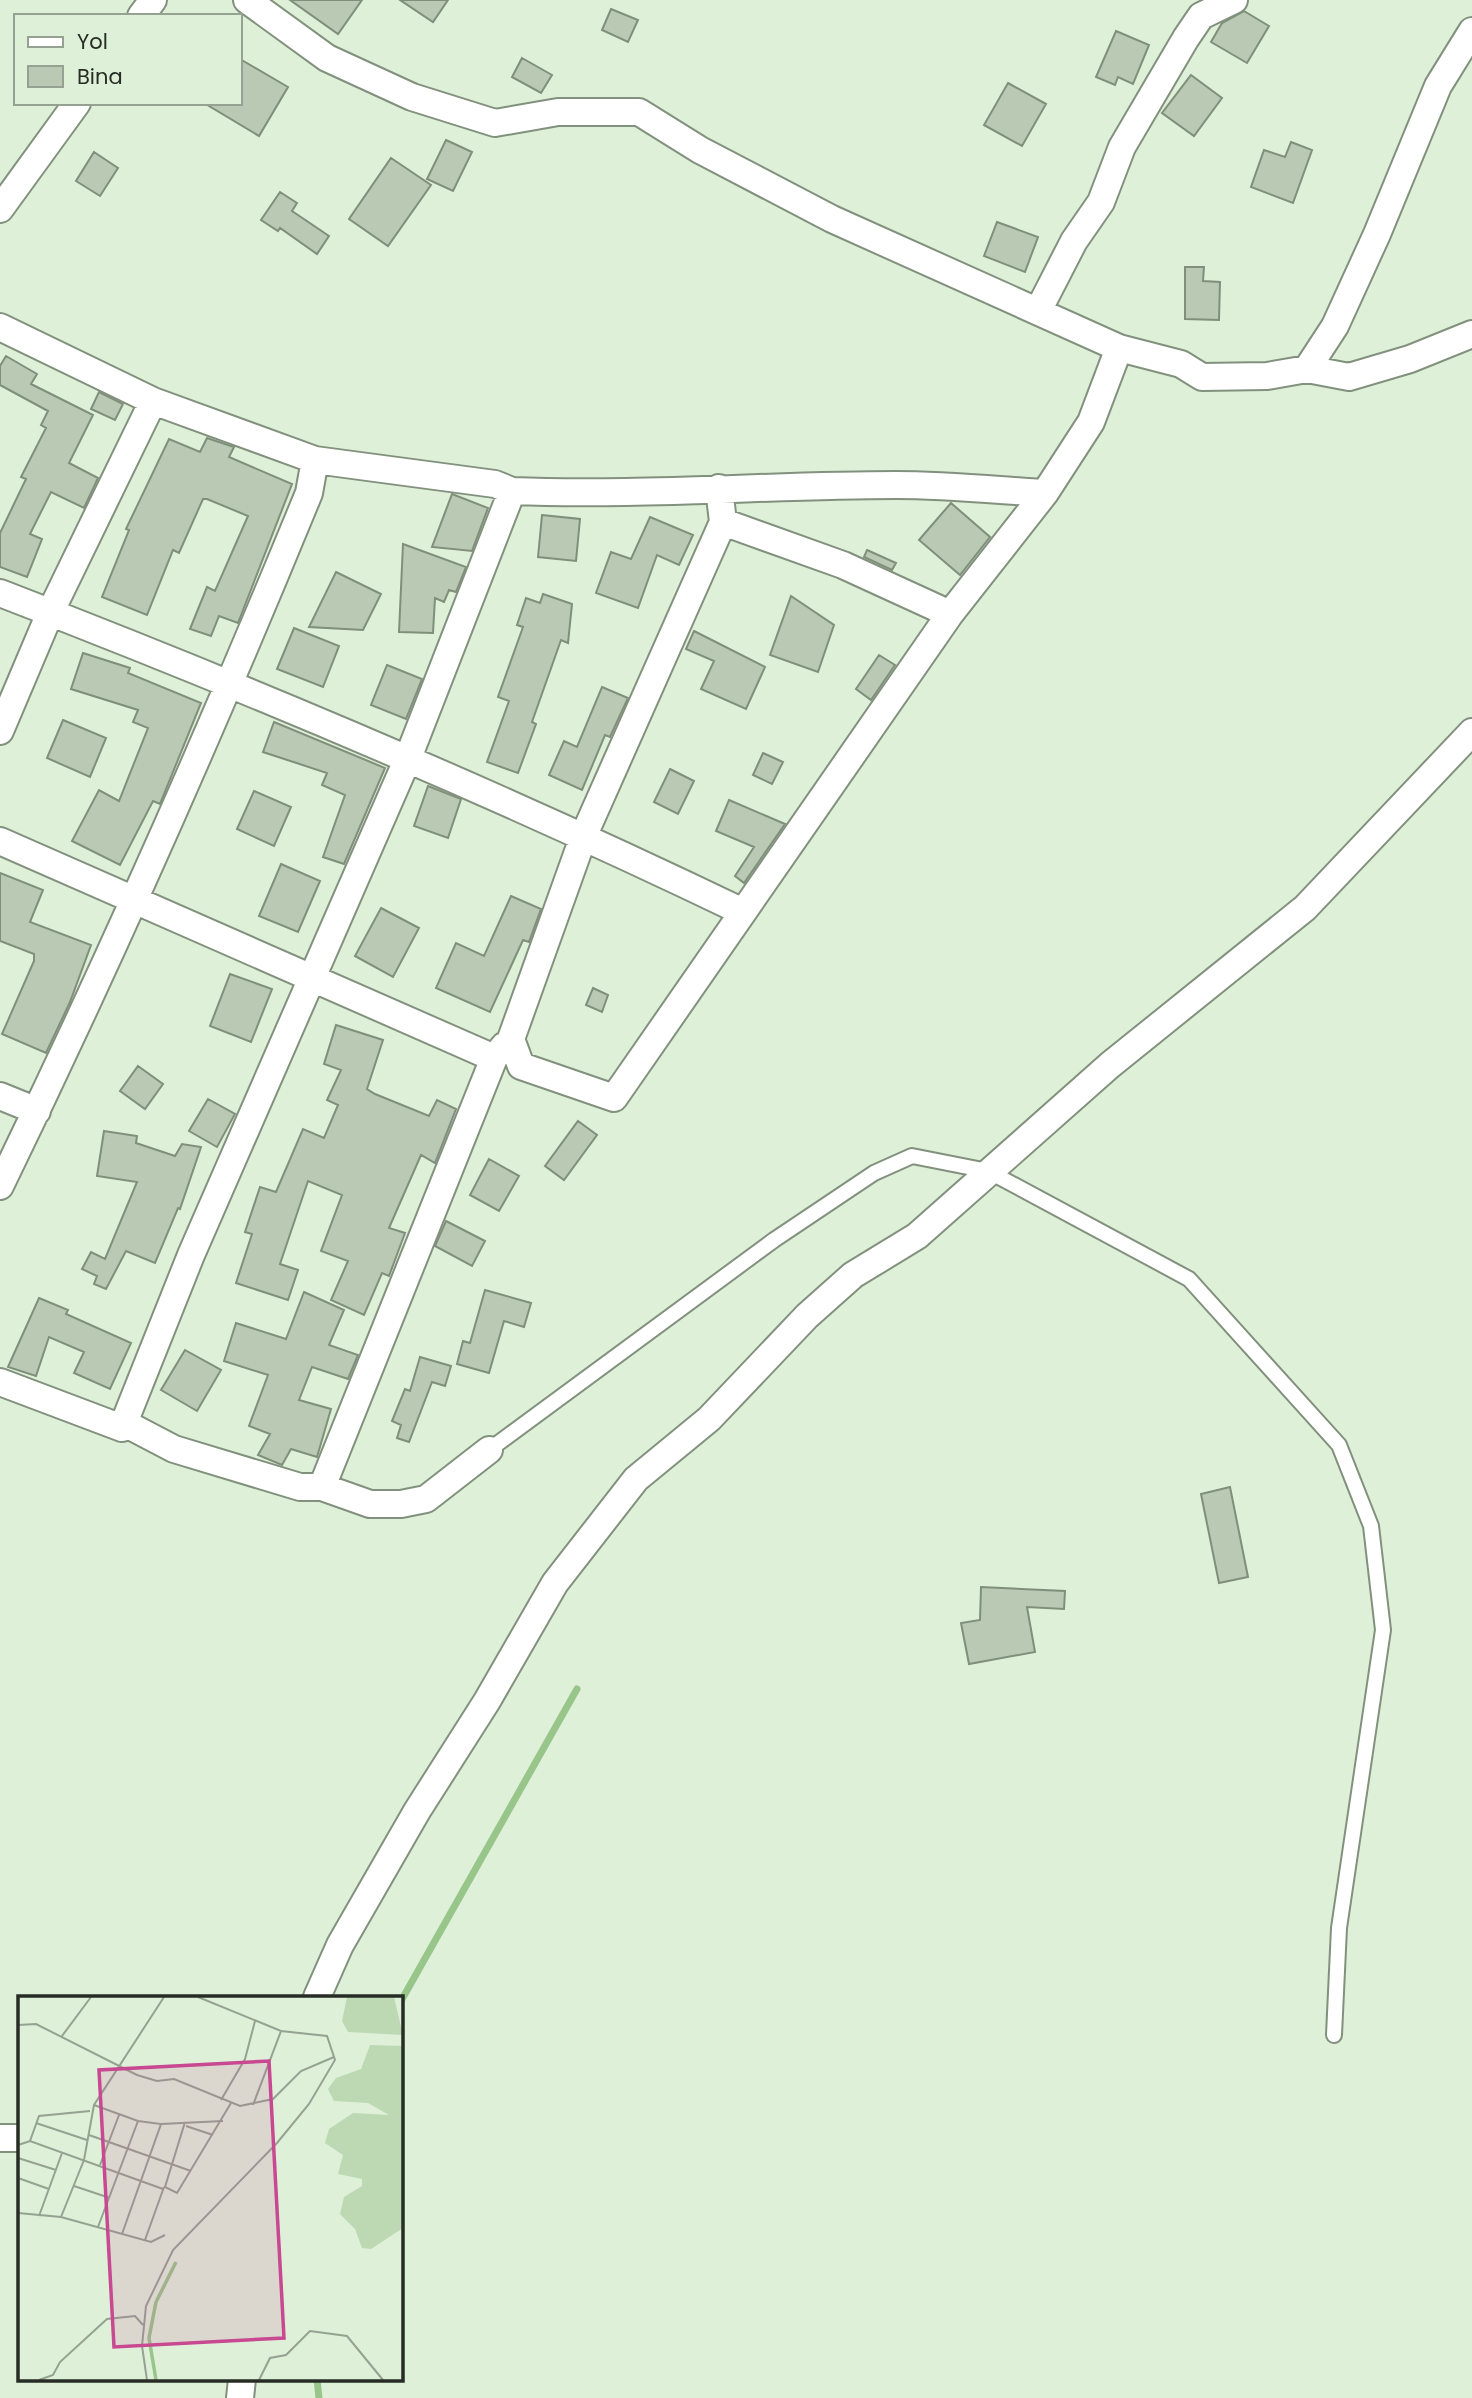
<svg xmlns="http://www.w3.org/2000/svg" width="1472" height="2398" font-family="Poppins,sans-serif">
<rect width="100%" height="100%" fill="#dff0d9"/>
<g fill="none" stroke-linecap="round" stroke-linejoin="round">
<path stroke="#98c589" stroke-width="7" d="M401,2001L577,1689
M317,2379L319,2398"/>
</g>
<path fill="#b9c9b4" stroke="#7f8f7a" stroke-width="2" d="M290,0H362L338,34Z
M400,0H448L433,22Z
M611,9L638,20L628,42L602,30Z
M1244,11L1269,26L1247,63L1211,42L1222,23Z
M1116,31L1149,45L1133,84L1118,77L1115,85L1096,77Z
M522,58L552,75L541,93L512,77Z
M240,59L288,87L259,136L204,103H240Z
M1191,75L1222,98L1194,136L1162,113Z
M1008,83L1046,104L1022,146L984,125Z
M446,140L472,152L453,191L427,179Z
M1291,142L1312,150L1293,203L1251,187L1264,150L1285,157Z
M94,152L118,168L100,196L76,181Z
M391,158L431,185L388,246L349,219Z
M280,192L297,203L292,211L329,236L317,254L280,228L278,231L261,220Z
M997,222L1038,237L1025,272L984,256Z
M1185,267H1204L1203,281L1220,282L1219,320L1185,319Z
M6,356L37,374L31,384L93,415L69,463L98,478L84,508L51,492L30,534L42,539L27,577L0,567V533L26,479L21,477L46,428L41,425L48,411L0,385V366Z
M99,392L123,404L115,420L91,409Z
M207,438L234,447L229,457L292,484L238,623L219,616L211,636L190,629L207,587L215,591L248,516L207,499H203L179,553L173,550L147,615L102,597L129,530L126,529L169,439L200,452Z
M452,494L488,508L472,551L432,547Z
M951,503L990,537L960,575L919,540Z
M542,515L580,519L576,561L538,557Z
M650,517L693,535L679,565L657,555L638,608L596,593L611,552L631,559Z
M403,544L466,567L456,592L449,590L444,602L435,598L433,633L399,632Z
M867,550L896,563L892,570L864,557Z
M336,572L381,594L363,630L309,627Z
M543,594L572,604L568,643L561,640L532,722L536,724L518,773L487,762L509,701L498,697L523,627L517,625L526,598L540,603Z
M791,596L834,625L818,672L770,655Z
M294,628L339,646L323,687L277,669Z
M694,631L765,667L746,709L701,689L714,661L686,649Z
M83,653L130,668L128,673L201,703L160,804L153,801L120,865L72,841L99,790L119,801L148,728L133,722L138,710L71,689Z
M879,655L895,665L871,700L856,689Z
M387,665L422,679L406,719L371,705Z
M602,687L628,698L610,737L605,735L582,790L549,775L564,741L577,747Z
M63,720L106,738L90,777L47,758Z
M274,722L385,768L344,864L323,857L345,795L322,785L327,773L263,752Z
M763,753L783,762L772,784L753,775Z
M670,769L694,781L678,814L654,802Z
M428,786L461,799L448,838L414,826Z
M254,791L291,807L274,846L237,829Z
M729,800L785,824L744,883L735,876L754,847L716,831Z
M281,864L320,881L298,932L259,916Z
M0,873L43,890L30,922L91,945L70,1002L46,1053L2,1034L34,961V954L0,941Z
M511,896L541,909L529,942L523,940L490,1012L436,988L456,943L484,956Z
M381,908L419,928L393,977L355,956Z
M230,974L272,989L251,1042L210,1026Z
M593,988L608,995L602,1012L586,1005Z
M336,1025L383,1040L367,1089L375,1094L429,1116L437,1100L456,1109L435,1163L421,1155L389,1228L405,1233L389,1276L382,1273L364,1315L331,1300L348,1261L321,1251L342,1195L308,1181L280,1264L298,1270L288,1300L236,1283L252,1234L245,1232L260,1187L276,1192L303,1129L324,1138L338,1105L327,1100L341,1070L324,1064Z
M138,1066L163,1084L145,1109L120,1091Z
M208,1099L235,1114L217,1147L189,1131Z
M578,1121L597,1135L564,1180L545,1166Z
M104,1131L137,1136L136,1143L175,1156L182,1144L201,1147L180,1209L178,1208L155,1263L126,1251L106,1289L94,1284L97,1276L82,1269L91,1252L105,1259L137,1182L97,1176Z
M489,1159L519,1176L499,1211L470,1195Z
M446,1221L485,1241L472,1266L435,1246Z
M485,1290L531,1303L524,1327L504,1321L489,1373L457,1364L463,1341L470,1343Z
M304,1292L344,1310L329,1345L358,1355L348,1379L312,1367L299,1400L331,1409L317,1457L291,1449L282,1465L258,1455L270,1434L249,1426L268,1375L224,1361L236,1323L286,1339Z
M39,1298L68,1310L66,1314L131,1343L110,1389L74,1373L84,1352L49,1337L36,1376L8,1367Z
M185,1350L221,1370L197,1411L161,1390Z
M420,1357L451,1366L445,1386L432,1382L409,1442L397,1438L401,1425L392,1421L405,1389L410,1391Z
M1230,1487L1248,1577L1219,1583L1201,1494Z
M981,1587L1065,1591L1064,1609L1027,1607L1035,1652L969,1664L961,1623L980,1620Z"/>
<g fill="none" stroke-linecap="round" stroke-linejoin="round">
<g stroke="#82917d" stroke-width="18">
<path id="service" d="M489,1450L774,1240L874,1173L912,1156L988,1171L1189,1279L1339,1445L1371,1526L1383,1630L1339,1928L1334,2035"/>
</g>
<g stroke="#82917d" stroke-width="30">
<path id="minor" d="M247,0L327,58L412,97L495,123L558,112H639L700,150L832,219L1119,348L1181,364L1202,377L1267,376L1307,369L1349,377L1410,359L1472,334
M141,16L153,0
M0,209L77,103
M1038,311L1074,241L1101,202L1122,147L1186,38L1201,16L1234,0
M0,327L153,401L315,460L495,484L512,491L408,758L191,1255L122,1428
M1307,369L1335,326L1377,234L1438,86L1472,31
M719,488L723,522L584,835L511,1039L521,1066L614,1098L950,614L1045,493L1091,422L1119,348
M512,491C640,496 768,485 896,485C946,485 996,490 1045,493
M723,522L843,565L950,614
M0,593C252,690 500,795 743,912
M0,731L50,613L153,401
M0,841L494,1058
M0,1096L37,1111
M0,1186C111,958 213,727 309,493L315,460
M0,1382L122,1428L130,1426L174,1449L300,1487H322L370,1504H401L426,1499L489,1450
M322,1487L494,1058L504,1046
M317,1997L340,1945L417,1811L487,1701L555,1583L636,1479L709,1419L807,1316L853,1275L917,1236L1110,1065L1305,908L1472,732
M0,2138H19
M240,2398L242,2379"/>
</g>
<use href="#service" stroke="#fff" stroke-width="14"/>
<use href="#minor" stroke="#fff" stroke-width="26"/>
</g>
<g transform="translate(18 1996)">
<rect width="385" height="385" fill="#dff0d9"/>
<path d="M329,1H376L385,39L330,36L324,25ZM352,49L385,50V232L353,253L344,252L337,233L322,218L326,201L344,190V183L320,178L325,159L307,147L311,133L335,117L371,119L350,107L316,105L310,93L318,82L343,73Z" fill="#bcd9b3"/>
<path fill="none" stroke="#98c589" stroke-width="3.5" d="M138,384L131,342L138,306L158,266"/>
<path fill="none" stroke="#95a291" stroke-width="2" d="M0,29L18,28L119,79L139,85L156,83L222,110L255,103L283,75L316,61M44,40L73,1M203,104L227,63L237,25M76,109L120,125L143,128L104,238M235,109L263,35M167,126L147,191L159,197L213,107M18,127L69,144M143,128L205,125M168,130L195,139M71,139L173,175M12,145L21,120L72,115M0,149L12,145L145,193M0,162L38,174M82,169L101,119M0,182L31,193M56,190L92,202M0,217L43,221L133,246L147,239M21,220L44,157M43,221L66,164L76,109L146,1M80,231L120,125M127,244L146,191M21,384L35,379L42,366L89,323L117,320L125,329M129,384L124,350L128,310L155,254L259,147L291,108L317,64L309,40L263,35L180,1M241,384L252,362L268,359L292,335L329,340L365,384"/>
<path fill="#c84892" fill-opacity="0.15" stroke="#c84892" stroke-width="3.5" d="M251,65L266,342L96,351L81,74Z"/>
<rect width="385" height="385" fill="none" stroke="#272d25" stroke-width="3.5"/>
</g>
<rect x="14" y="14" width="228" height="91" fill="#dff0d9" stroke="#95a291" stroke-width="2"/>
<rect x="28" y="37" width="35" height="10" fill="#ffffff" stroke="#95a291" stroke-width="2"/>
<text x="77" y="49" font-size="21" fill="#272d25">Yol</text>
<rect x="28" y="66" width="35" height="21" fill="#b9c9b4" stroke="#95a291" stroke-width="2"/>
<text x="77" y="84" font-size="21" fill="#272d25">Bina</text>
</svg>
